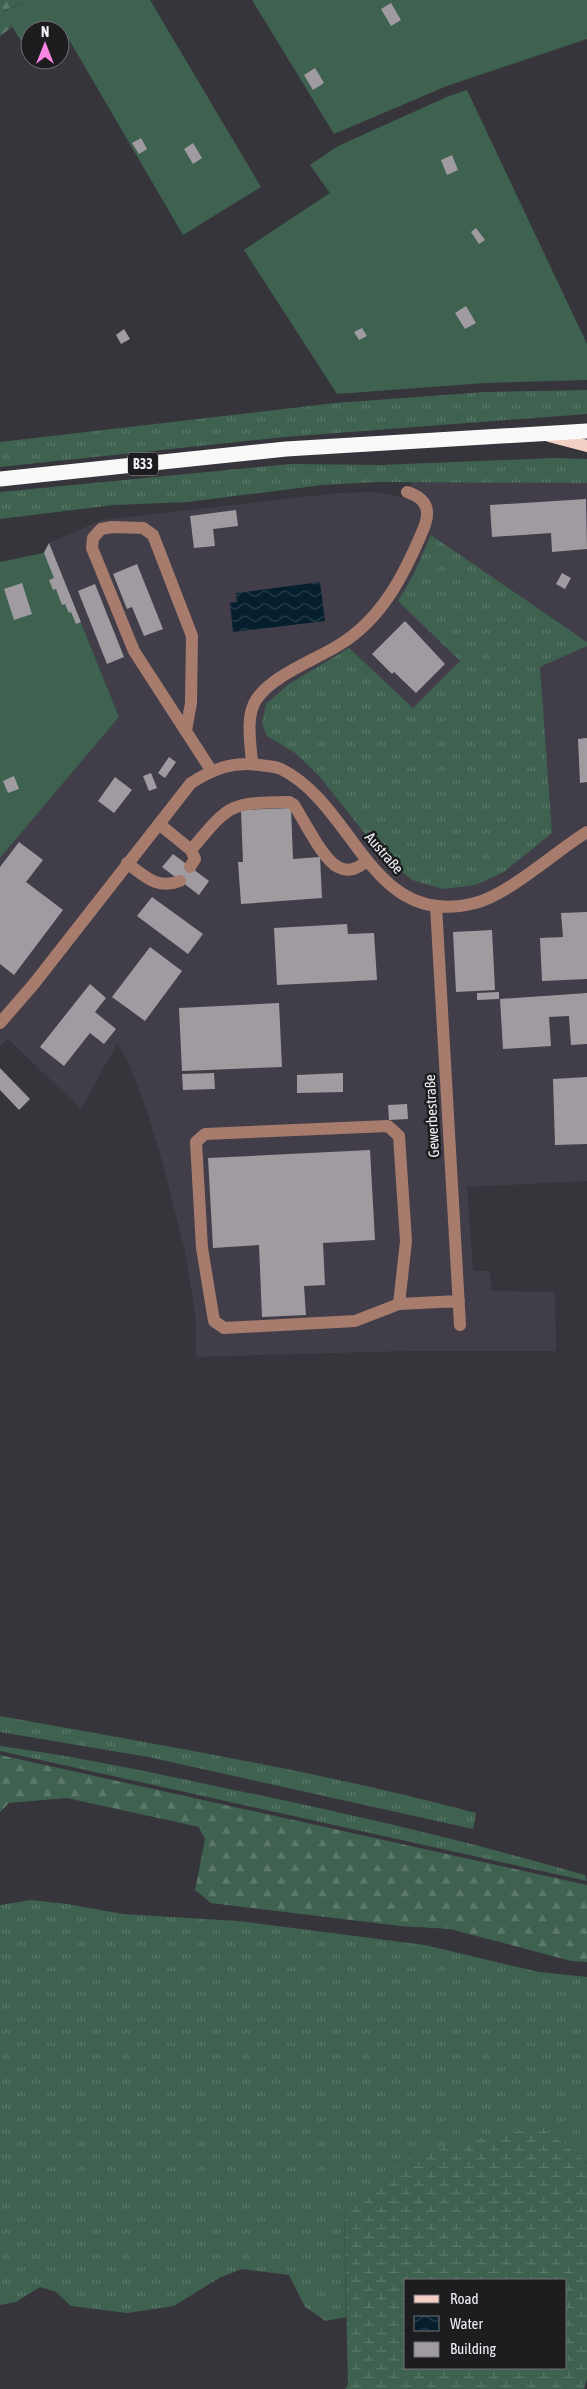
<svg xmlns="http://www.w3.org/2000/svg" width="587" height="2389" font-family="'Asap Condensed',sans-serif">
<defs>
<pattern id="grass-tufts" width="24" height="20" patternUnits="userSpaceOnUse" patternTransform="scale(1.25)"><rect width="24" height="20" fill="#3f6150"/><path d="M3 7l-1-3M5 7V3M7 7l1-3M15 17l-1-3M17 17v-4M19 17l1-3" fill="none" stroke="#5b786a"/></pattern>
<pattern id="forest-firs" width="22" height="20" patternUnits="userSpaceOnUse" patternTransform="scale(1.25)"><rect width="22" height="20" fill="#3f6150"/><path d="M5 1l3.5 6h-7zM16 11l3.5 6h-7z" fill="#5b786a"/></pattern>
<pattern id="wetland-marsh" width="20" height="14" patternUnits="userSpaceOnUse" patternTransform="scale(1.25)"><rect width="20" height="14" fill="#3f6150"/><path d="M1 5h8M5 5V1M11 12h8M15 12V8" fill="none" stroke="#5b786a"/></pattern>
<pattern id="water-waves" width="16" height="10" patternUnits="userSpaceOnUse" patternTransform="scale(1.25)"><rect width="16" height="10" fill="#051f2e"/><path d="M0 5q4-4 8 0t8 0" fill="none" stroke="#2a404d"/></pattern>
</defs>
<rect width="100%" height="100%" fill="#36353b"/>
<path fill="#413e4a" d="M413,482L587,483V642L431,536L413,575L399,601L460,661L413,708L267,736L295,753L319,776L385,859L412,880L552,833L540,667L587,646V1181L467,1187L473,1271H490L491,1291L555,1292L556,1351H409L196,1357V1319L185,1252L166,1175L147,1111L127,1059L117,1044L81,1109L8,1039L0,1046V858L119,717L49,543L102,520L338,493L376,492L402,497Z"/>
<path fill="url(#grass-tufts)" d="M587,390V414L285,437L0,467V442L335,403L485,392Z
M555,458L587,459V483L378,482L322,485L188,502L114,505L0,519V492L291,464L380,465Z
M431,535L587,642V646L540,667L552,833L504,872L475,885L443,889L412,880L385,859L319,776L295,753L267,736L262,723L266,704L289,684L349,648L413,708L460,661L398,601L413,575Z
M0,1716C159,1745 319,1771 476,1813L473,1829L148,1757L0,1732Z
M0,1746C80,1757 160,1774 239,1791C355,1815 471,1842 585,1875L587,1881L0,1751Z
M31,1900L67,1904L123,1914L238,1921L425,1945L539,1972L587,1977V2163L541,2125L344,2206L346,2317L326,2321L305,2307L289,2275L242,2269L219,2278L174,2306L127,2313L71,2306L56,2292L40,2287L16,2302L0,2305V1905Z"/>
<path fill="url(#forest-firs)" d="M0,0H27L4,11L12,27L0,36Z
M0,1755L587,1885V1962L571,1961L450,1929L400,1926L211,1903L195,1890L205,1839L199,1827L67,1798L9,1803L0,1812Z"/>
<path fill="url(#wetland-marsh)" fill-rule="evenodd" d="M541,2125L587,2163V2379L584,2389H345L348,2384L344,2206L420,2151ZM406,2280H566V2368H406Z"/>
<path fill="#3f6150" d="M27,0H150L261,187L183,235L64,31L60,32V30H30V47L26,49L3,12Z
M252,0H587V39L447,86L334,134Z
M467,90L587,344V380L485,383L337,394L244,250L330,193L310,165L338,146L449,96Z
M49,543L119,717L0,858V562L43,553Z"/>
<path fill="url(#water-waves)" d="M320,582L325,621L233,632L230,603L237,602L236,593Z"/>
<path fill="#a09ba1" d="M391,3L401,20L391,26L381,9Z
M315,68L324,83L313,90L304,75Z
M141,138L147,149L139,154L132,143Z
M193,143L202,158L193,164L184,149Z
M452,155L458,170L447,175L441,160Z
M476,228L485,240L479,244L471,232Z
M466,306L476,323L465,329L455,313Z
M362,328L367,336L359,340L354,332Z
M124,329L130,339L121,344L116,335Z
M586,499L587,549L552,552L551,533L492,537L490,505Z
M236,510L238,526L213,529L215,546L194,548L190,516Z
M49,543L76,610L81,622L76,624L71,612L69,613L65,604L62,605L56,589L53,590L49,580L54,578L44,553Z
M137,564L163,629L144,636L132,607L127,609L113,574Z
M562,573L571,578L565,589L556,584Z
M22,583L32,614L14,620L4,589Z
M95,584L124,657L107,664L78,591Z
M405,621L445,664L416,693L394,672L392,674L372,654Z
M587,738V782L580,783L578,739Z
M169,757L176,762L165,778L158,773Z
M151,773L157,788L149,791L143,776Z
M14,776L19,789L8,793L3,781Z
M115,777L132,790L114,813L98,801Z
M291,808L293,859L320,857L322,898L241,904L238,862H243L241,810Z
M19,842L43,860L26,882L63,910L14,975L0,964V867Z
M173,854L209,881L199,895L162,867Z
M152,897L203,934L188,954L137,916Z
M587,912V979L542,981L540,938L563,937L561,913Z
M347,924L348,934L374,933L377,980L277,985L274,928Z
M492,930L495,990L456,992L453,932Z
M150,947L182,971L145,1021L112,997Z
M90,984L106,998L95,1012L116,1029L104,1044L90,1033L64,1066L40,1047Z
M499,992V999L477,1000V993Z
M587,993V1044L571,1045L569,1016L549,1017L551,1046L503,1049L500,999Z
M279,1003L282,1067L182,1071L179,1008Z
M0,1068L30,1099L19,1110L0,1090Z
M214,1073L215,1089L183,1090L182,1074Z
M343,1073V1092L297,1093V1075Z
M587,1077V1144L555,1145L553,1079Z
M407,1104L408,1119L389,1120L388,1105Z
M370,1150L375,1240L323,1243L325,1285L304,1286L306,1315L262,1317L259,1245L213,1248L208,1158Z"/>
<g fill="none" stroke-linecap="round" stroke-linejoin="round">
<path stroke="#a77c6d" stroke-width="12" d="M186,731L191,703L192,636L153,535L143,528L112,527L101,529L93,538L92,548L134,651L211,770
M252,764C251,745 245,717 256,700C271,676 315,660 339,645C382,619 404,575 423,530C431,511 428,499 407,492
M159,824L191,850L195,859L190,867
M191,850C231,803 228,803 289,802L294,805C304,820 323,860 338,867C349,873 358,868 367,861
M127,863C145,876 157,890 180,881
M436,906L460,1325
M0,1023L33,985L191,783C213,769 233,761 259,765C266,766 275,766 281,769C356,806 370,930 475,903C508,895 556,851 587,832
M399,1304L406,1241L399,1136L388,1126L205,1134L196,1142L202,1248L214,1321L224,1328L355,1321L399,1304L459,1301"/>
<path stroke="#f4cfc4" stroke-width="12" d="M549,436L587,446"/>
<path stroke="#f9f9f9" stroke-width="15" d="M0,479L286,449L587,431"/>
</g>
<g text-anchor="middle" stroke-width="5" stroke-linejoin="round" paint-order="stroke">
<rect fill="#1d1d20" stroke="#b1b1b4" stroke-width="1" x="128" y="452.5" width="30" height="23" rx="4"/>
<g font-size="14" font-weight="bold" fill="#f1f0f4">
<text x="143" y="469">B33</text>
</g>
<g font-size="15" fill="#f1f0f4" stroke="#1d1d20">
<text transform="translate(384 853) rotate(49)" y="5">Austraße</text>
<text transform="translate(432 1116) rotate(-93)" y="5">Gewerbestraße</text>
</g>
</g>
<rect x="404" y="2279" width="162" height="90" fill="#1d1d20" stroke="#727175"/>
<rect x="414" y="2295" width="25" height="8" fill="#f4cfc4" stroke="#727175"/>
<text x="450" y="2304" font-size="15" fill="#f1f0f4">Road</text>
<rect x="414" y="2316" width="25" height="15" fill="url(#water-waves)" stroke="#727175"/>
<text x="450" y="2329" font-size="15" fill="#f1f0f4">Water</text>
<rect x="414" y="2342" width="25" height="15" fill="#a09ba1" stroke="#727175"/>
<text x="450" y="2354" font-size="15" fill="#f1f0f4">Building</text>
<g transform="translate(45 45)"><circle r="24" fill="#1d1d20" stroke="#727175"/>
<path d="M0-4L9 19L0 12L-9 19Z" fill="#fc86e3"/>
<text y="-8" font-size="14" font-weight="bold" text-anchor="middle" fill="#f1f0f4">N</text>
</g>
</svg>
